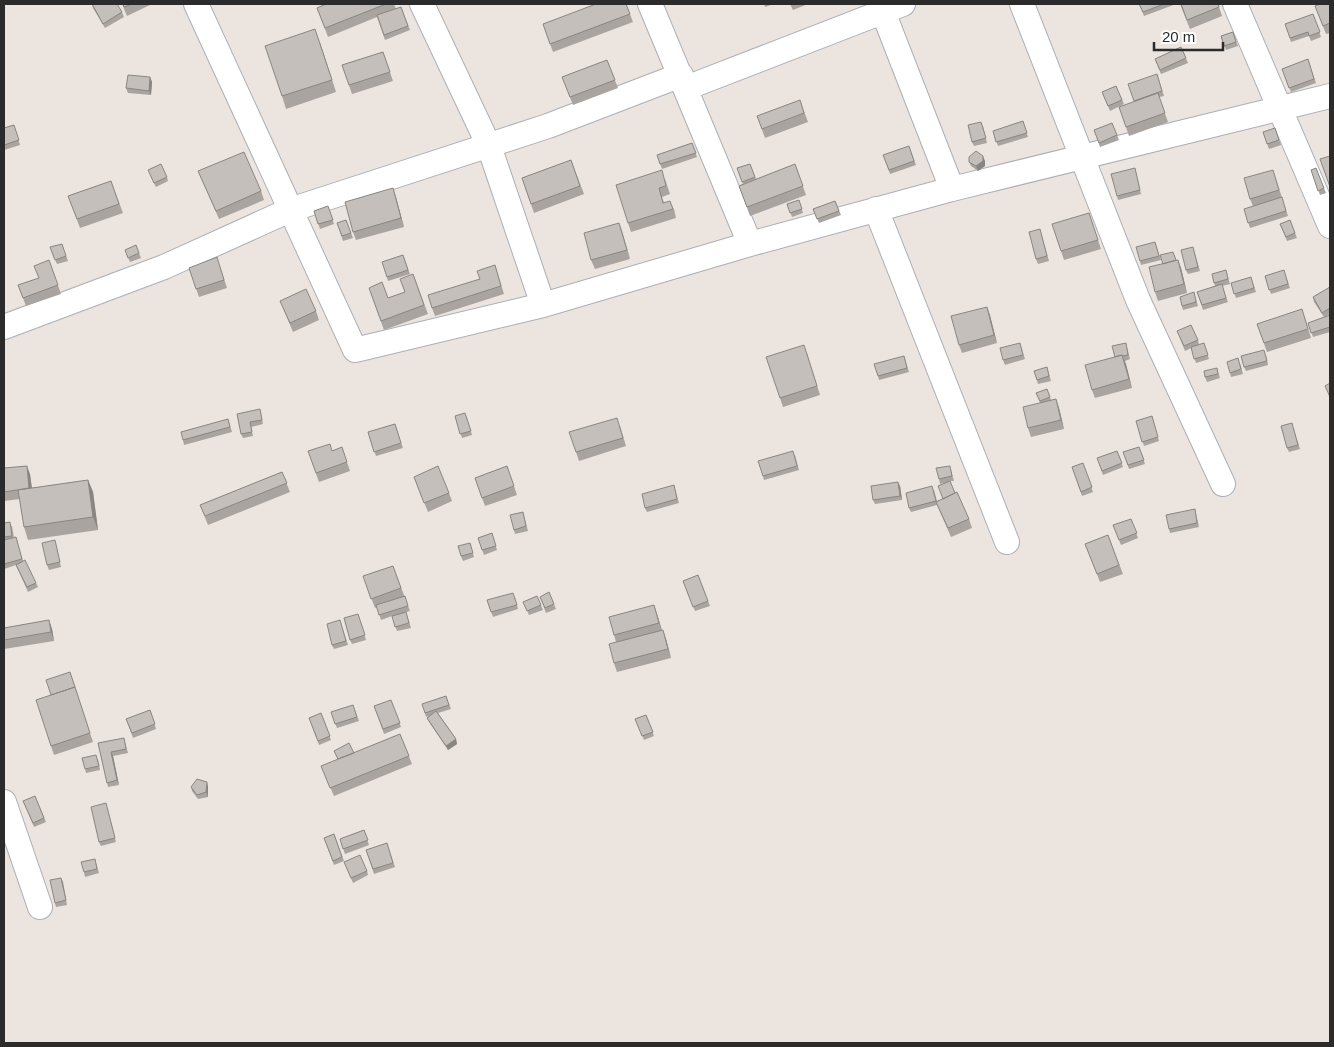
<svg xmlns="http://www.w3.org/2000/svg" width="1334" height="1047" font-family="Arial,sans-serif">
<rect width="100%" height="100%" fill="#ebe4df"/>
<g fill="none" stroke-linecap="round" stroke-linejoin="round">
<g stroke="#acafb6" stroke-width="26">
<path id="street" d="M196,4L355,350L543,305L750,244L952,189L1330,96
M422,4L489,146L543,305
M650,4L750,244
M880,4L952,189
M1022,4L1138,300L1223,484
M1235,4L1330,226
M686,88L903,4
M876,209L1007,542
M4,327L164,267L290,210L548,126L681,75
M4,802L40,907"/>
</g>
<use href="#street" stroke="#fff" stroke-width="24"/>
</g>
<path fill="#a9a4a0" d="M92,4L122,12L124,17L105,28L93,8Z
M122,4H150V5L127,16Z
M326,4H394L396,9L401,7L410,30L385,40L377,17L328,37L317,8Z
M626,4L633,22L553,52L543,24Z
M764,4H774L765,7Z
M790,4H808L793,10Z
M1139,4H1176L1144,16Z
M1180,4H1218L1222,16L1190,29Z
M1330,4V33L1326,34L1315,6Z
M1313,14L1321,37L1311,41L1309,36L1291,42L1285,24Z
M1233,32L1238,46L1226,50L1221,36Z
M320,42L336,92L286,109L282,96Z
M1181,47L1188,63L1161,74L1155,59Z
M383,52L393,81L352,94L342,65Z
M1308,59L1316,83L1291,92L1282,69Z
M607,60L618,88L573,105L562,77Z
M1157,74L1164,96L1159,97L1168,122L1129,136L1119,107L1134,102Z
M150,77L152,82L151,95L128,93L126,88Z
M1116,86L1124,104L1110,111L1102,92Z
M800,100L808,122L765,138L757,116Z
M1023,121L1028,137L998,146L993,131Z
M1112,123L1119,140L1100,147L1094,130Z
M14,125L20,145L4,150V128Z
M983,126L987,143L974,146L972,142Z
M1275,128L1281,145L1269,149L1263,132Z
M692,143L697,157L662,169L657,155Z
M909,146L916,165L890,174L883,155Z
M571,160L584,194L534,213L522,178Z
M985,161V166L978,171L971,166L969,162Z
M750,164L756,179L795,164L806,195L750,216L739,186L743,184L737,168Z
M1316,168L1326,193L1320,195L1311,170Z
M1273,170L1288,216L1250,228L1244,209L1253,206L1250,199Z
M198,171L261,191L264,200L219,219Z
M1136,172L1141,194L1118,200L1117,196Z
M150,175L167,177L168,181L156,187Z
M665,179L670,194L662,197L664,203L674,209L676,218L631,232L628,223Z
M111,181L123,213L80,228L68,196Z
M393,188L404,227L356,240L353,232Z
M799,200L803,213L792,217L787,204Z
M835,201L841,215L819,223L813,209Z
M328,206L334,224L320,229L314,211Z
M1089,213L1101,249L1064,260L1061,251Z
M346,220L353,238L343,241L337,223Z
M1290,220L1297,238L1287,241L1280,224Z
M619,223L630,259L595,269L591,260Z
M1040,229L1049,261L1038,264L1036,259Z
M1155,242L1161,260L1141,265L1140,261Z
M62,244L68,261L57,264L50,247Z
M136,245L141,258L130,262L125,250Z
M1193,247L1200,271L1188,274L1186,270Z
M403,255L410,274L388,281L382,262Z
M49,260L61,294L26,306L18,285L39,278Z
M1176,260H1178L1181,268L1187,293L1158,301L1155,292Z
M495,265L504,294L435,316L432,308L480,279Z
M220,266L227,288L199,297L189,268Z
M1226,270L1230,284L1222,286L1228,302L1203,310L1197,292L1215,286L1212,274Z
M1284,270L1290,288L1271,294L1265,276Z
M413,274L428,314L384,330L369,288L388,298L405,292Z
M1251,277L1256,292L1236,298L1231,283Z
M1330,287V314L1324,317L1314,302L1313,297Z
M1194,292L1198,306L1183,310L1182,306Z
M280,301L316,311L319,320L293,332Z
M987,307L997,343L962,353L959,345Z
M1330,315V332L1313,337L1308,323Z
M1305,318L1311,338L1267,352L1257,324Z
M1177,331L1198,340L1199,345L1204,343L1209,359L1196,363L1191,348L1185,351Z
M1020,343L1025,359L1005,365L1003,360Z
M1126,343L1130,359L1125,361L1132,388L1095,398L1092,390Z
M807,353L820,395L783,407L780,398Z
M1266,355L1268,365L1246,371L1244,367Z
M904,356L909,372L879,380L878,376Z
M1240,363L1243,374L1231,377L1230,373Z
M1047,367L1051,381L1038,384L1034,371Z
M1217,368L1220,378L1207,382L1205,377Z
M1047,389L1051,400L1056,399L1059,408L1064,429L1031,437L1028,428L1040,403L1036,393Z
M260,409L263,424L251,427L253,436L243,438L241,434Z
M465,413L472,435L462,438L455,416Z
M1152,416L1159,441L1144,446L1136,421Z
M228,419L232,432L184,445L183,440Z
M395,424L403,448L376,456L368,432Z
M620,426L626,446L579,461L576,452Z
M1293,427L1300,449L1289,452L1287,448Z
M342,447L350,471L319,482L308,451H332Z
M1139,447L1145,464L1129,469L1123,452Z
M1117,451L1123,467L1103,475L1097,458Z
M795,455L799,470L764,480L763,476Z
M1083,463L1093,492L1082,496L1072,467Z
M507,466L517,495L485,506L475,478Z
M4,468L30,474L32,488L88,480L93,492L98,530L28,540L24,527L20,499L4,501Z
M951,470L954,481H950L955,493L969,519L972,528L951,537L937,505L911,512L909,508L934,490L937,501L942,499L949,482L940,484L939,479Z
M282,472L290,492L208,525L200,505Z
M414,477L449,493L452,501L428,512Z
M674,485L679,503L647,512L645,508Z
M900,486L902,500L875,504L873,500Z
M1195,509L1199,527L1170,533L1169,529Z
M524,516L528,531L515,534L514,530Z
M1131,519L1138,538L1121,545L1113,525Z
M4,523L12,526L14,538L16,537L23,561L36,583L38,587L28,592L16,565L4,569Z
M492,533L497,550L484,555L478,538Z
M1108,535L1123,574L1100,582L1085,544Z
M470,543L474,557L463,561L461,556Z
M56,544L61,567L49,570L47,565Z
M393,566L410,611L397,615L406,612L411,628L397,631L392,616L381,620L377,607L375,608L363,576Z
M698,575L710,606L695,611L683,581Z
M549,592L556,609L546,613L540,597Z
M537,596L543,610L529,615L523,602Z
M515,597L518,609L493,617L487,600Z
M654,605L662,630L666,639L671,658L617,672L614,663L616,642L614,635Z
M358,614L366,640L352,644L350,640Z
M49,620L52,629L54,641L4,649V628Z
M340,620L348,645L334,649L332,645Z
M70,672L93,742L54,755L51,746V695Z
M446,696L451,709L438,713L456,739L457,744L448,750L429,722L427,718L429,716L426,717L422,704Z
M391,700L401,727L384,734L374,706Z
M353,705L359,721L337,728L331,712Z
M150,710L156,729L133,738L126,719Z
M321,713L331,740L319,745L309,718Z
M646,715L654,736L644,740L635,719Z
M400,734L412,764L334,796L321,766L338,760L334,751L354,753Z
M124,738L128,753L113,756L119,785L108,787L98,743Z
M98,759L100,770L86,773L85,769Z
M208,786V797L198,799L192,791L191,787Z
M35,796L46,822L34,827L23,801Z
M106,803L116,842L101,846L99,842Z
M364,830L369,845L345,854L340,839Z
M334,834L344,861L334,865L324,838Z
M387,843L395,867L374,874L366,850Z
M95,859L99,873L85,877L84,872Z
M344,862L367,871L368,875L353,883Z
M61,878L67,905L56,907L55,903Z"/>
<path fill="#898682" d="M150,77L152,82L151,95L149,91Z
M983,156L985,161V166L978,171L976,166Z
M393,188L396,197L404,227L401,218Z
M619,223L622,231L630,259L627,250Z
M1178,260L1181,268L1187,293L1184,284Z
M987,307L990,315L997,343L994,335Z
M1122,355L1126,364L1132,388L1129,379Z
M1056,399L1059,408L1064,429L1061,420Z
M27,466L30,474L33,498L29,489Z
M88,480L93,492L98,530L93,517Z
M898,482L900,486L902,500L900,496Z
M654,605L657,614L662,631L659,623Z
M49,620L52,629L54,641L51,632Z
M663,630L666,639L671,658L668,649Z
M456,739L457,744L448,750L446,746Z
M111,752L113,756L119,785L117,780Z
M207,782L208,786V797L206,792Z
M61,878L63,882L67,905L66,900Z"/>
<path fill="#c4bfba" stroke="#898682" d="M92,4H117L122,12L103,24Z
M123,4H132L124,7Z
M326,4H386L325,28L317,8Z
M596,4H626L630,14L550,44L543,24Z
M1139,4H1164L1143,12Z
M1181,4H1218L1219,7L1187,20Z
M1320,4H1330V23L1323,26L1315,6Z
M401,7L408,26L384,35L377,15Z
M1313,14L1320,32L1309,36L1308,32L1290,38L1285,24Z
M315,29L332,80L282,96L265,46Z
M1233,32L1236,42L1224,46L1221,36Z
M1181,47L1186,58L1160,70L1155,59Z
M383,52L390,72L349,85L342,65Z
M1308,59L1314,79L1289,88L1282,69Z
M607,60L615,80L570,97L562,77Z
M1157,74L1162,91L1134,101L1128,84Z
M128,75L150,77L149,91L126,88Z
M1116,86L1122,100L1108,106L1102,92Z
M1158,93L1165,113L1126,127L1119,107Z
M800,100L804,113L762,129L757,116Z
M1023,121L1027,133L996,142L993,131Z
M981,122L986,138L972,142L968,125Z
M1112,123L1117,135L1099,143L1094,130Z
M14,125L19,140L4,145V128Z
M1275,128L1279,140L1267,144L1263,132Z
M692,143L696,153L660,164L657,155Z
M909,146L914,161L889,170L883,155Z
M976,151L983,156V161L976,166L969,162V157Z
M244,152L261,191L216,211L198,171Z
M1330,156V187L1320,159Z
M571,160L580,186L531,204L522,178Z
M161,164L167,177L154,183L148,170Z
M750,164L755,177L742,182L737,168Z
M795,164L803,186L747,207L739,186Z
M1135,168L1140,190L1117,196L1111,174Z
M1316,168L1324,188L1318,191L1311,170Z
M662,170L666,186L659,188L663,203L670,201L673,209L628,223L616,185Z
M1273,170L1279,190L1250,199L1244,178Z
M111,181L119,204L77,219L68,196Z
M393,188L401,218L353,232L345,202Z
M1282,197L1286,211L1248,223L1244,209Z
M799,200L802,209L790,213L787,204Z
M835,201L839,211L817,219L813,209Z
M328,206L333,220L318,224L314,211Z
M1089,213L1098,240L1061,251L1052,224Z
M346,220L351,233L342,236L337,223Z
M1290,220L1295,233L1286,237L1280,224Z
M619,223L627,250L591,260L584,233Z
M1040,229L1047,256L1036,259L1029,232Z
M1155,242L1159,256L1140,261L1136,247Z
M62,244L66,256L55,260L50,247Z
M136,245L139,253L128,258L125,250Z
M1193,247L1198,267L1186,270L1181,250Z
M1173,252L1176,260L1163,264L1160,255Z
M403,255L408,270L387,277L382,262Z
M217,257L224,280L196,289L189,268Z
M49,260L58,285L23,298L18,285L39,278L34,266Z
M1178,260L1184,284L1155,292L1149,267Z
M495,265L501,286L432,308L428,295L480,279L477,271Z
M1226,270L1228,279L1214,283L1212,274Z
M1284,270L1288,284L1269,290L1265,276Z
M413,274L424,305L381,321L369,288L382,282L388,298L405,292L400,279Z
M1251,277L1254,288L1234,294L1231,283Z
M1222,284L1226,298L1202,305L1197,292Z
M1330,287V308L1322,313L1313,297Z
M306,289L316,311L290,323L280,301Z
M1194,292L1196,302L1182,306L1180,297Z
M987,307L994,335L959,345L951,316Z
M1302,309L1308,329L1264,343L1257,324Z
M1330,315V327L1311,333L1308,323Z
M1191,325L1198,340L1184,346L1177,331Z
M1020,343L1023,355L1003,360L1000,348Z
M1126,343L1128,355L1123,356L1122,355L1115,357L1112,346Z
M1204,343L1208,355L1194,359L1191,347Z
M804,345L817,386L780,398L766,357Z
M1264,350L1267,361L1244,367L1241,356Z
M1122,355L1129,379L1092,390L1085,365Z
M904,356L907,368L878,376L874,364Z
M1238,358L1241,369L1230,373L1227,362Z
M1047,367L1049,376L1037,380L1034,371Z
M1217,368L1218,374L1205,377L1204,371Z
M1330,383V397L1325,386Z
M1047,389L1050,397L1040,401L1036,393Z
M1056,399L1061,420L1028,428L1023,407Z
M260,409L262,420L250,422L252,432L241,434L237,414Z
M465,413L471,431L460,434L455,416Z
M1152,416L1158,437L1142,442L1136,421Z
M617,418L623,438L576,452L569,432Z
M228,419L230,427L183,440L181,432Z
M1292,423L1298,445L1287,448L1281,426Z
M395,424L401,443L374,452L368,432Z
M330,444L332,451L342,447L347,462L316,473L308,451Z
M1139,447L1144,460L1128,465L1123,452Z
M793,451L797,466L763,476L758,461Z
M1117,451L1122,463L1102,471L1097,458Z
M1083,463L1092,487L1081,492L1072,467Z
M27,466L29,488L4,492V468Z
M438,466L449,493L424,503L414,477Z
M507,466L514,486L482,498L475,478Z
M950,466L952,476L939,479L936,468Z
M282,472L287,483L205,516L200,505Z
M88,480L93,517L24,527L18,490Z
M950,481L955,493L943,499L938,486Z
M898,482L900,496L873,500L871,486Z
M674,485L677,499L645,508L642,494Z
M932,486L936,501L909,508L906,493Z
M957,492L969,519L948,528L936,502Z
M1195,509L1197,523L1169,529L1166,515Z
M523,512L526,526L514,530L510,515Z
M1131,519L1137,533L1119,540L1113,525Z
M10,522L12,536L4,537V523Z
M492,533L496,546L482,550L478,538Z
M1108,535L1119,565L1097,574L1085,544Z
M16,537L22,559L4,564V540Z
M55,540L60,562L47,565L42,543Z
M470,543L473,553L461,556L458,546Z
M25,560L36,583L27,587L16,565Z
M393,566L401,588L371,599L363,576Z
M698,575L708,601L693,607L683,581Z
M549,592L554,604L545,608L540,597Z
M513,593L517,605L491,612L487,600Z
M405,596L408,606L379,615L376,605Z
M537,596L541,605L527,611L523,602Z
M654,605L659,623L614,635L609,617Z
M406,612L409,623L395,627L392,616Z
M358,614L365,635L350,640L344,618Z
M49,620L51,632L4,640V628Z
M340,620L346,641L332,645L327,624Z
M663,630L668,649L614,663L609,644Z
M70,672L75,687L51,695L46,680Z
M75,687L90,733L51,746L36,700Z
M446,696L449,705L425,713L422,704Z
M391,700L400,723L383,729L374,706Z
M353,705L357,717L335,724L331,712Z
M150,710L155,724L132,733L126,719Z
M436,711L456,739L446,746L427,718Z
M321,713L330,736L318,741L309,718Z
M646,715L653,732L642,736L635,719Z
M400,734L409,756L330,788L321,766Z
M124,738L126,749L111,752L117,780L107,783L98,743Z
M349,743L354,753L338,759L334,751Z
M96,755L99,766L85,769L82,758Z
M197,779L207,782L206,792L197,795L191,787Z
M35,796L44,818L33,823L23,801Z
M106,803L115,838L99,842L91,807Z
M364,830L368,840L343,849L340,839Z
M334,834L342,857L333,861L324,838Z
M387,843L393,863L373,869L366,850Z
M360,855L367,871L351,878L344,862Z
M95,859L97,869L84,872L81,862Z
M61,878L66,900L55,903L50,880Z"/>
<rect width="1334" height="1047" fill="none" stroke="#2b2b2b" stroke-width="10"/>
<path d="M1154 42v8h69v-8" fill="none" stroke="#2b2b2b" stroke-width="2.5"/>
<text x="1162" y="42" font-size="15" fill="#2b2b2b" stroke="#ffffff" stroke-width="4" paint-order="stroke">20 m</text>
</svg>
